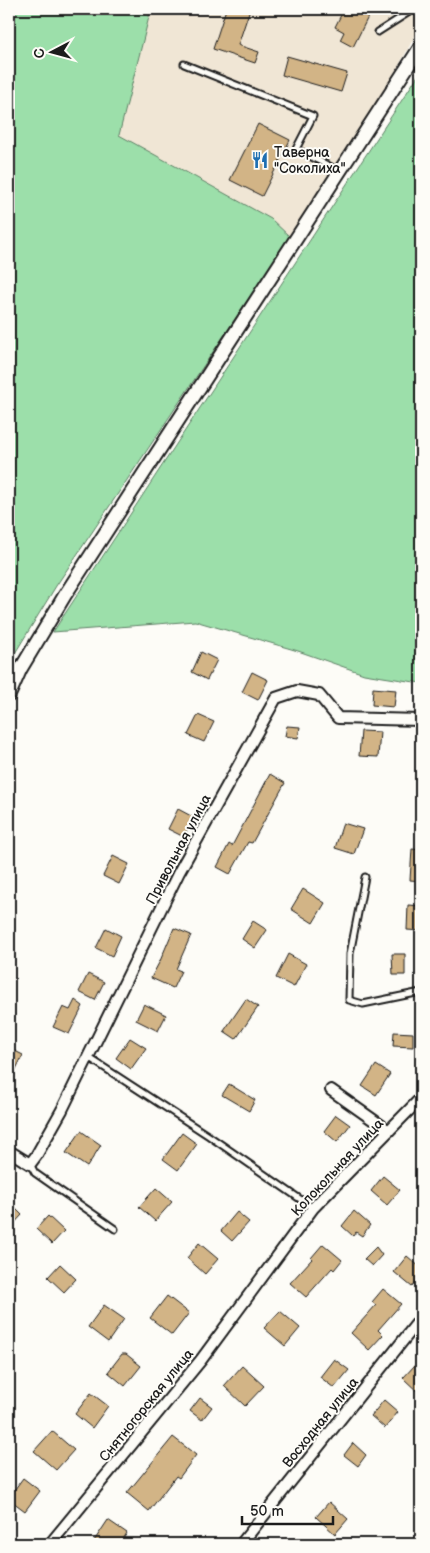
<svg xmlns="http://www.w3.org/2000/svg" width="430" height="1553" font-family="'Balsamiq Sans',sans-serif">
<rect width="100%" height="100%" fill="#fdfcf7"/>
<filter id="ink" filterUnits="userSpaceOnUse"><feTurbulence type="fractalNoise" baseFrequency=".02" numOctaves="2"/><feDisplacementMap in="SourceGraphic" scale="10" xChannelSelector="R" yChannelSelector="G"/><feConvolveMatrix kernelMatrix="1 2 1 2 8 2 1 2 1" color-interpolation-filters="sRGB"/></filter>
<g filter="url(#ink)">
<path fill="#f0e6d5" d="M151,9H421V25L374,111L290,237L271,219L119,135Z"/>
<path fill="#9cdfaa" stroke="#5c7e63" d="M9,9H151L119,135L271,219L290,237L56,586L9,663Z
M421,71V189L417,267L421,280V683L364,674L298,651L195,621L53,632Z"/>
<path fill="#d2b486" stroke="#1c1c1c" d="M226,9H250L238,45L259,52L255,63L213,49Z
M344,9H372L353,47L340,40L344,32L335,27Z
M287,56L347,73L341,92L282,75Z
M258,124L290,140L262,196L230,180Z
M201,652L217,660L207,680L192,672Z
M252,672L268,680L258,700L242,692Z
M373,688L396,690L394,707L372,705Z
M198,715L214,722L204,742L188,735Z
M287,726L300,727L298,738L285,736Z
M361,731L380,732L378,757L359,756Z
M270,774L285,783L252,843L248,842L230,874L217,867L229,844L232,846Z
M178,809L193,817L184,837L168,829Z
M343,823L363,829L354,854L335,848Z
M412,849L421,850V881L410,880Z
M113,856L129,864L119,884L103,876Z
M303,889L325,903L313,923L291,909Z
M408,905L421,906V931L407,930Z
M253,921L267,930L255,948L242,939Z
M106,928L121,936L112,956L96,948Z
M174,928L191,935L176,969L181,971L173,988L151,978L160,961Z
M288,954L306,964L294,987L276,978Z
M392,954H405V975H393Z
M88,974L104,982L95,1000L79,992Z
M246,999L258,1007L236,1039L224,1031Z
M75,1000L83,1006L69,1034L53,1027L63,1007L70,1010Z
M144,1004L166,1015L158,1031L136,1020Z
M394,1032L413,1033V1047L393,1046Z
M130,1038L146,1048L131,1069L116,1058Z
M9,1048L23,1055L9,1083Z
M376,1065L390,1074L376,1095L362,1086Z
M229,1084L255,1100L249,1111L222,1095Z
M336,1115L350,1125L337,1142L324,1131Z
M81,1131L101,1145L87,1167L66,1153Z
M182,1133L197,1144L178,1170L163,1159Z
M383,1176L400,1190L387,1205L371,1191Z
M156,1188L172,1202L155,1221L139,1207Z
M9,1202L22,1215L9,1229Z
M354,1211L370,1225L362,1236L356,1232L353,1236L342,1226Z
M237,1212L249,1222L232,1241L221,1231Z
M48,1216L64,1231L52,1244L36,1229Z
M199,1243L218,1259L205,1274L187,1258Z
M323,1244L342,1260L334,1270L332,1268L306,1297L290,1283L312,1259L311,1258Z
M376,1247L382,1255L372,1266L364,1259Z
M407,1256L421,1268V1276L412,1287L394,1272Z
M60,1264L76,1279L64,1292L48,1277Z
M383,1289L401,1304L378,1330L383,1335L369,1350L351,1333L376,1305L372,1302Z
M167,1296L189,1313L172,1335L150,1318Z
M104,1305L124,1319L108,1342L88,1327Z
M280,1311L300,1328L285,1346L264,1328Z
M122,1354H126L141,1366L125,1386L108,1372Z
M334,1359L349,1370L334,1388L320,1377Z
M415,1365L421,1372V1395L403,1378Z
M242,1366L264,1386L245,1406L224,1386Z
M91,1393L108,1406L92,1428L75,1414Z
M200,1398L212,1407L202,1420L190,1411Z
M384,1400L398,1412L385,1428L371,1416Z
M52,1431L74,1450L56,1470L34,1451Z
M173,1437L196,1455L179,1478L176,1476L149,1511L127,1493Z
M353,1443L366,1455L358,1466L344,1455Z
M23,1478L40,1491L25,1511L9,1499V1497Z
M329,1502L348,1519L335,1534L316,1517Z
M108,1520L127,1533L120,1544H92Z"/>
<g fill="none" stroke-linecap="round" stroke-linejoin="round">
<g stroke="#1c1c1c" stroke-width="9">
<path id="service" d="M378,32L414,9
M184,64L313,116L296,149L339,171
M365,877L350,954L349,1000L363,1004L421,992
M88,1057L209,1136L313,1208
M30,1164L35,1173L115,1229"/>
</g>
<g stroke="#1c1c1c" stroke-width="14">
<path id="minor" d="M331,1090L389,1131
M9,1151L30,1164L36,1156L62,1110L179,872L276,698L297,691L319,695L338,718L421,720
M50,1544L201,1360L313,1208L421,1098
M241,1544L421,1318"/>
</g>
<g stroke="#1c1c1c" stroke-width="16">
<path id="tertiary" d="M9,695L20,670L65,595L421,46"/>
</g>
<use href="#service" stroke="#fdfcf7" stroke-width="5"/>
<use href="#minor" stroke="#fdfcf7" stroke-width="10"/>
<use href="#tertiary" stroke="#fdfcf7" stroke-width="12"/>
</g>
</g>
<defs>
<g id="restaurant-bare" transform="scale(1.35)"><path d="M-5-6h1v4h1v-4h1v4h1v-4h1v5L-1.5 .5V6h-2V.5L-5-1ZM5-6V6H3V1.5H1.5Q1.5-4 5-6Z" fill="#1f6fb2" stroke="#fdfcf7" stroke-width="2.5" paint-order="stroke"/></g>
</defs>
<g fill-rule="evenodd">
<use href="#restaurant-bare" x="260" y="160"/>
</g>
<g text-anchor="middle" stroke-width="4" stroke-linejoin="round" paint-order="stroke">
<g font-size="14" fill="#1c1c1c" stroke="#fdfcf7" text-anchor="start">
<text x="274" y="157">Таверна<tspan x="274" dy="16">"Соколиха"</tspan></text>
</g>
<g font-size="14" fill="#1c1c1c" stroke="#fdfcf7">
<text transform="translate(178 849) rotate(-62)" y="5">Привольная улица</text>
<text transform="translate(337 1167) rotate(-47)" y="5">Колокольная улица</text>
<text transform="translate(146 1405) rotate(-51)" y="5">Снятногорская улица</text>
<text transform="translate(320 1422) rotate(-51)" y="5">Восходная улица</text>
</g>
</g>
<rect width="430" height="1553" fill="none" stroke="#fdfcf7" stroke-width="30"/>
<rect x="15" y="15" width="400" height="1523" fill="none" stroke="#1c1c1c" stroke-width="2" filter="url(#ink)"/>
<g transform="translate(52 52) rotate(264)" stroke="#fdfcf7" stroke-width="4" paint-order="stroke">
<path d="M0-4L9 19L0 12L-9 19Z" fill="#1c1c1c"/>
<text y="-8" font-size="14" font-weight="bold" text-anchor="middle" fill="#1c1c1c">С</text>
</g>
<path d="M242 1516v8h91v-8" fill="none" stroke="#1c1c1c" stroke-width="2.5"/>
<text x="250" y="1516" font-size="15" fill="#1c1c1c" stroke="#fdfcf7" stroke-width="4" paint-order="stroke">50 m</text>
</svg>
